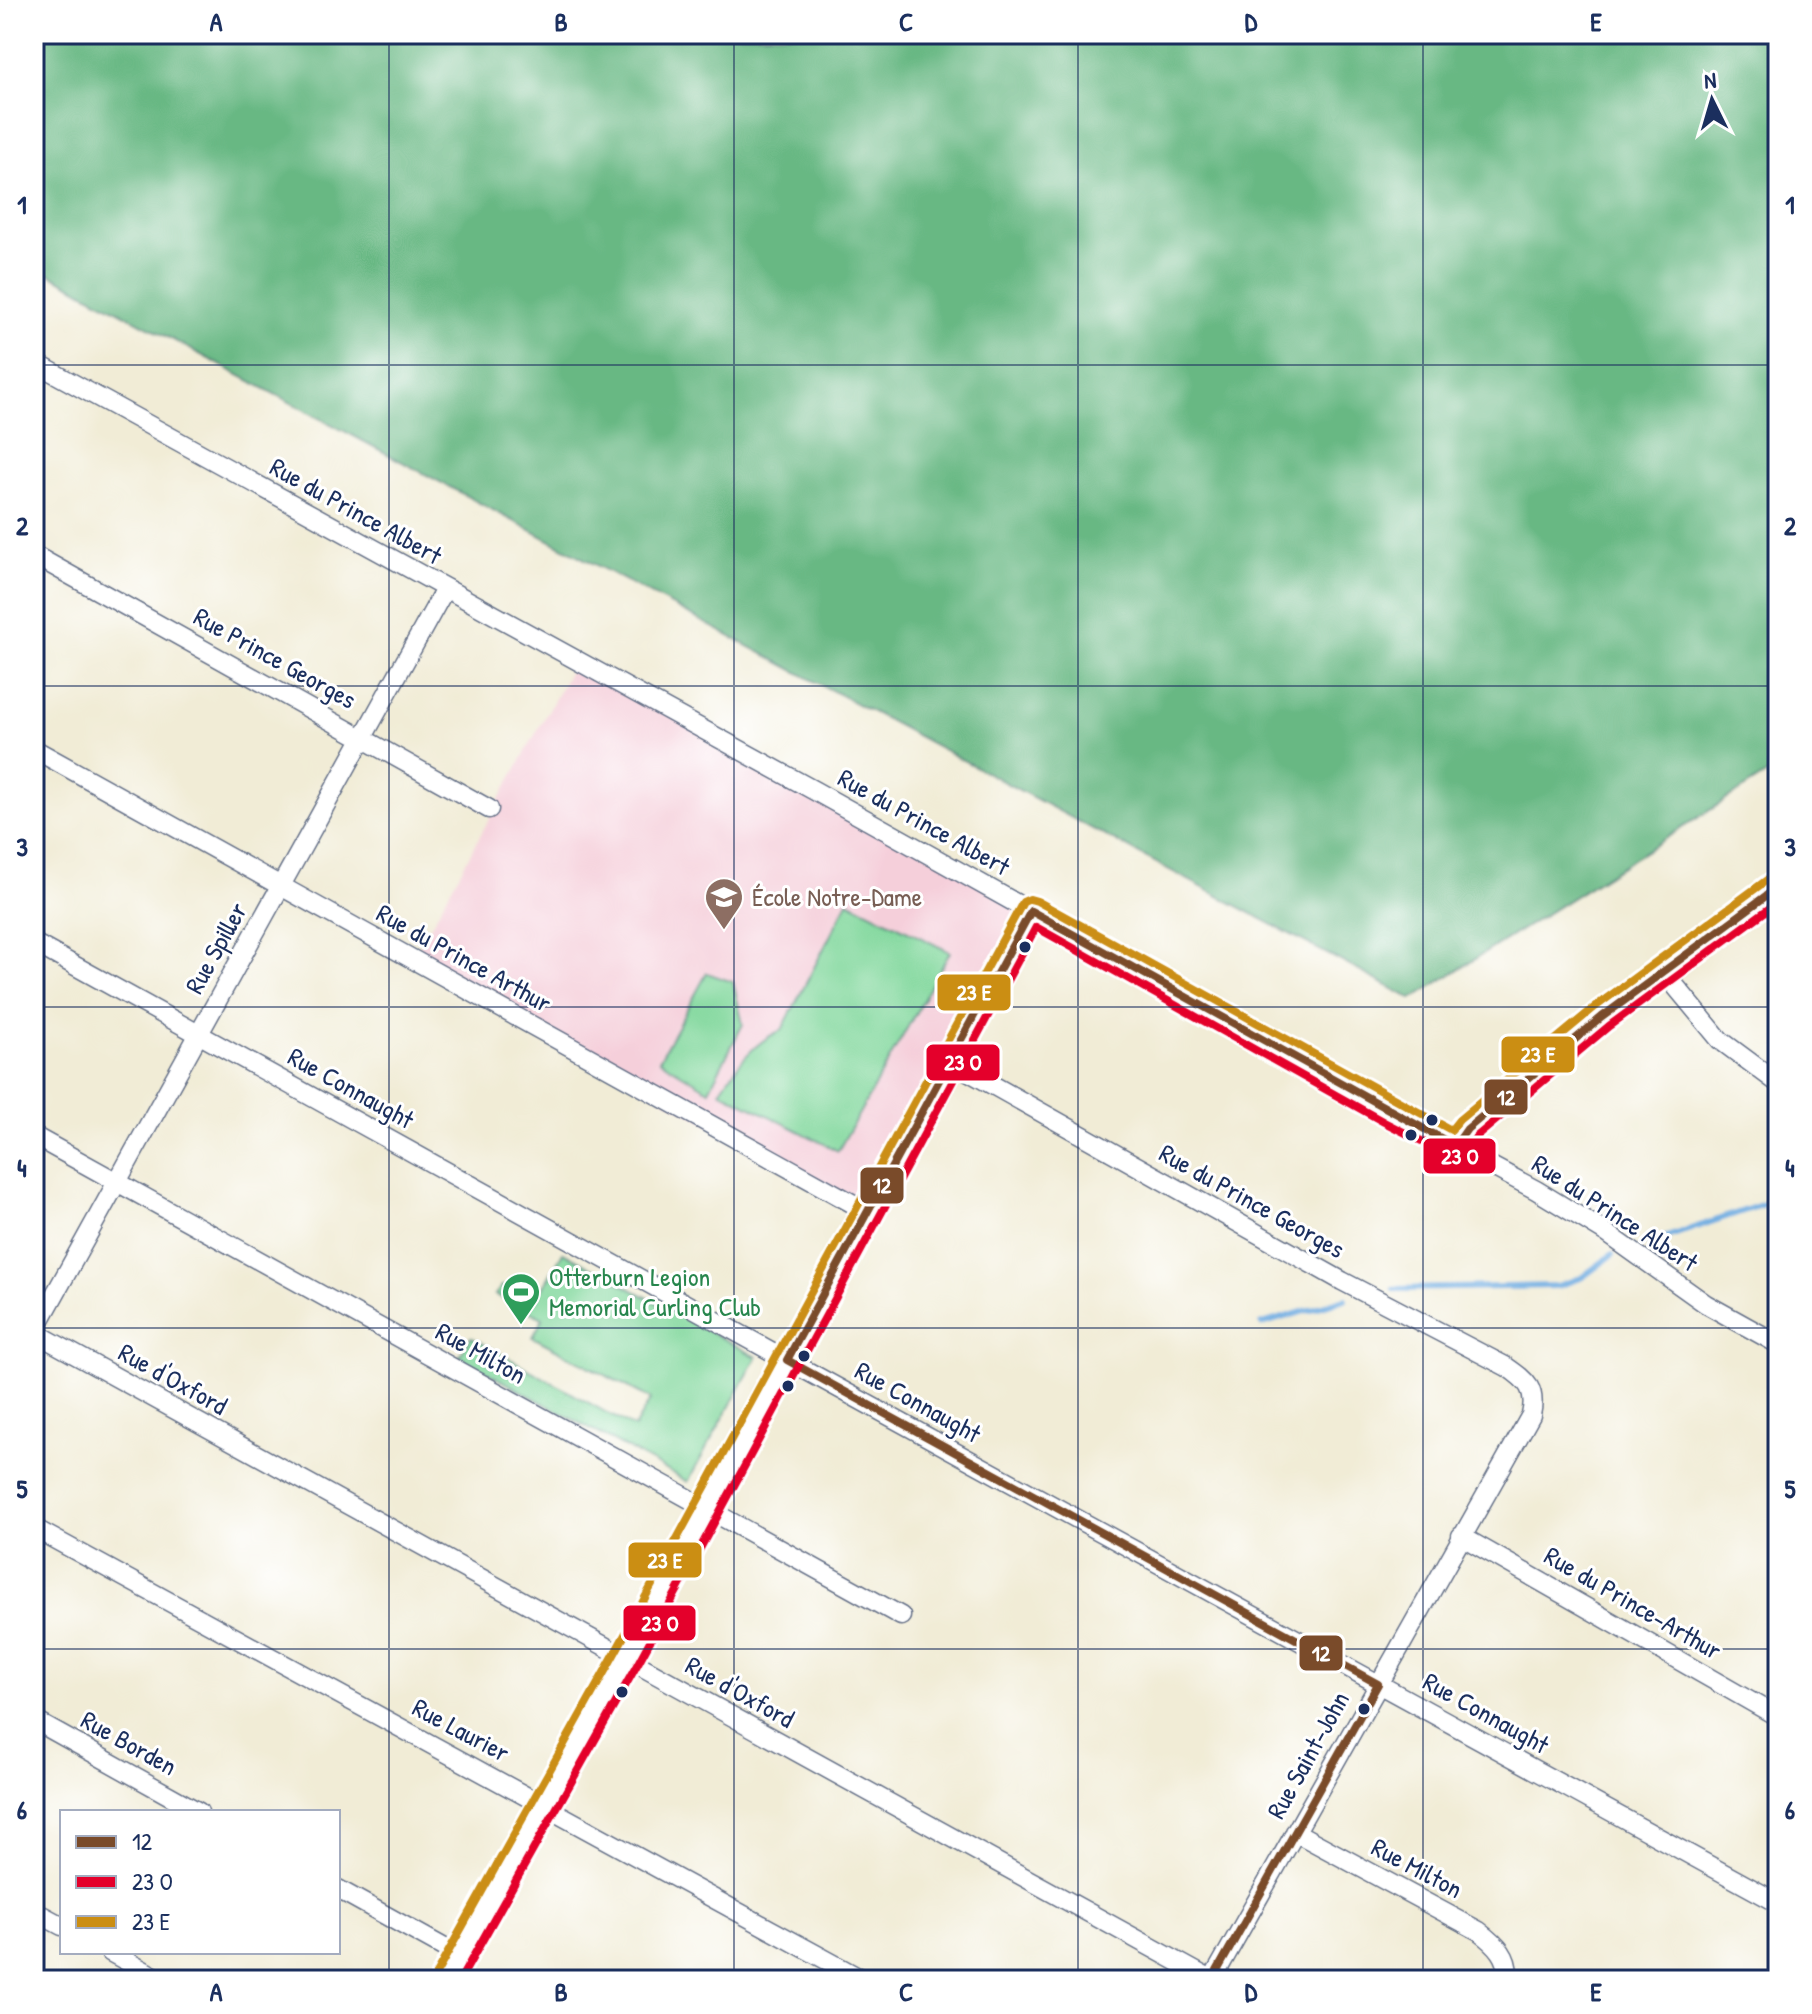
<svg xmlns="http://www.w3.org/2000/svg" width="1812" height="2014" font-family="'Patrick Hand',sans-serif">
<rect width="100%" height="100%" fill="#fff"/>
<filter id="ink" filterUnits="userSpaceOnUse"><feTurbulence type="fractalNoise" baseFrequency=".0125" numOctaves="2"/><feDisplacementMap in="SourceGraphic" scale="16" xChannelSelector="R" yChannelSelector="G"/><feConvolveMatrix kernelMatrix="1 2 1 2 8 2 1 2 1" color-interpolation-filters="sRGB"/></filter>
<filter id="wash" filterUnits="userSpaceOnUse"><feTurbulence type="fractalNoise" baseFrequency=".006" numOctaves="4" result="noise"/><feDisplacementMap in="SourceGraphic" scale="32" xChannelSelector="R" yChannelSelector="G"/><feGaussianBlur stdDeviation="1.8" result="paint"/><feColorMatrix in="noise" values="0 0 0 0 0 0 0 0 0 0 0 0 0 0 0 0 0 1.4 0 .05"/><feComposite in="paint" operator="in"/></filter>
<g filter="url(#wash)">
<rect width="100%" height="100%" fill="#f1ecd6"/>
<path fill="#f5cfda" d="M576,660L1031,911L868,1212L412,960Z"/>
<path fill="#80d79b" stroke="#4e837c" stroke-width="2" d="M848,901L950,952L838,1151L720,1091C737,1066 753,1042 782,1030Z
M707,973L733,982L743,1024L709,1090L659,1060Z
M563,1252L757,1357L688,1482L459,1357L471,1337L634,1428L651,1399L533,1337L543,1318L495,1295L502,1286L536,1300Z"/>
<path fill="#68b883" stroke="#427470" stroke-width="2" d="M34,34H1778V767L1412,999L34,266Z"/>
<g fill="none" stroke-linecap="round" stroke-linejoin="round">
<path stroke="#6dabe0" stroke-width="6" d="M1649,1243L1770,1202H1778
M1394,1289L1557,1286L1581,1278L1612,1255
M1262,1324L1345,1299"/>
</g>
</g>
<g filter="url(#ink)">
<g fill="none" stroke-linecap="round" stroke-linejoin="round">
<g stroke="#667188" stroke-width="21">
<path id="street" d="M34,362L815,791L1390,1112L1536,1190L1605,1232L1706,1304L1778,1344
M34,555L489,809
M445,589L34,1332L1211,1980
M34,749L868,1212
M34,943L787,1360L1778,1903
M1663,971L1720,1040L1778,1083
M948,1060L1342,1281L1507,1367C1527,1381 1537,1389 1531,1415L1212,1980
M34,1136L901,1616
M1455,1146L1467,1129L1602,1017L1778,887
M34,1528L863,1980
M1461,1536L1778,1717
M34,1720L199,1812
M1295,1832L1479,1931C1496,1944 1511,1957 1507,1980
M338,1889L459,1956
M34,1911L62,1926
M110,1952L161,1980
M446,1980L626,1659L1031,911"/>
</g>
<use href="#street" stroke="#fff" stroke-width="18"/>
<g stroke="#fff" stroke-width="14">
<path id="bus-1" d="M1212,1980L1378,1684L787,1360L1031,911L1455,1146L1467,1129L1602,1017L1778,887"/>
</g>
<g stroke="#fff" stroke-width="14">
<path id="bus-2" d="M460,1980L637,1665L1036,927L1384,1122L1455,1158L1463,1155L1476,1137L1609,1026L1778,902"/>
</g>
<g stroke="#fff" stroke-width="14">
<path id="bus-3" d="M436,1974L615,1653L1023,902L1030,899L1037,901L1451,1130L1459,1120L1595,1007L1771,877"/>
</g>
<use href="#bus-1" stroke="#7a4b2a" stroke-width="8"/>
<use href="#bus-2" stroke="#e4002b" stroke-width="8"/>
<use href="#bus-3" stroke="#cb8e13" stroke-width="8"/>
</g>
</g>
<path fill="none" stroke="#1b2f5e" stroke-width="2" stroke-opacity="0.55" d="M389,34V1980M734,34V1980M1078,34V1980M1423,34V1980M34,365H1778M34,686H1778M34,1007H1778M34,1328H1778M34,1649H1778"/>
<defs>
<g id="school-pin" transform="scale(2)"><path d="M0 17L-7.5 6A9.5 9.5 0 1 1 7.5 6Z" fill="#8d6e63" stroke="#fff"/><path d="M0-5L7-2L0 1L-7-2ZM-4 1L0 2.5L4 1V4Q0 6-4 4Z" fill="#fff"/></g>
<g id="stadium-pin" transform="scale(2)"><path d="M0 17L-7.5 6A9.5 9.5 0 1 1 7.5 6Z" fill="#2e9e5b" stroke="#fff"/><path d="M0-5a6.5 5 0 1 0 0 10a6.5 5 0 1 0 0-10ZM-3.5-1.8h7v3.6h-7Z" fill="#fff"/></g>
</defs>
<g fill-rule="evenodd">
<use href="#school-pin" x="724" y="897"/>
<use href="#stadium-pin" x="521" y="1292"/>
</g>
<g fill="#1b2f5e" stroke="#fff" stroke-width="3">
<circle cx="1025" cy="947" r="7"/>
<circle cx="1432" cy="1120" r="7"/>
<circle cx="1411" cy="1135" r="7"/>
<circle cx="804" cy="1356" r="7"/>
<circle cx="788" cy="1386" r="7"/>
<circle cx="622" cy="1692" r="7"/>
<circle cx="1364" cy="1709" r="7"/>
</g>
<g text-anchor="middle" stroke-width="6" stroke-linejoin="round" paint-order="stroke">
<g font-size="26" fill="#1b2f5e" stroke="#fff">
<text transform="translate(356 511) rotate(29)" y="9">Rue du Prince Albert</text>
<text transform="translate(275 658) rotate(29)" y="9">Rue Prince Georges</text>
<text transform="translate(924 822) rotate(29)" y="9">Rue du Prince Albert</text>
<text transform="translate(216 948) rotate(-61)" y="9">Rue Spiller</text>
<text transform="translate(464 958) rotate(29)" y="9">Rue du Prince Arthur</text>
<text transform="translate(351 1088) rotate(29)" y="9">Rue Connaught</text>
<text transform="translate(1252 1201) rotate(29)" y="9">Rue du Prince Georges</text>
<text transform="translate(1615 1213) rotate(33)" y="9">Rue du Prince Albert</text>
<text transform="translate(481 1353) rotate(29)" y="9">Rue Milton</text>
<text transform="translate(173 1379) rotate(29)" y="9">Rue d'Oxford</text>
<text transform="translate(918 1402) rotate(29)" y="9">Rue Connaught</text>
<text transform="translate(1633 1603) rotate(30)" y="9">Rue du Prince-Arthur</text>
<text transform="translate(740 1692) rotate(29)" y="9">Rue d'Oxford</text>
<text transform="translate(1486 1713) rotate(29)" y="9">Rue Connaught</text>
<text transform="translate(461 1730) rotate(28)" y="9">Rue Laurier</text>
<text transform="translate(129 1743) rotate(29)" y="9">Rue Borden</text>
<text transform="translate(1308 1755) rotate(-61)" y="9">Rue Saint-John</text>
<text transform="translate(1417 1868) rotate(28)" y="9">Rue Milton</text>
</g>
<g font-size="26" fill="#785e54" stroke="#fff" text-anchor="start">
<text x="752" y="906">École Notre-Dame</text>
</g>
<g font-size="26" fill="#27864d" stroke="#fff" text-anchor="start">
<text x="549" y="1286">Otterburn Legion<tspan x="549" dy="30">Memorial Curling Club</tspan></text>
</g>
</g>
<g stroke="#fff" stroke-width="3">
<rect x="936" y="973" width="76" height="39" rx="8" fill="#cb8e13"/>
<rect x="1500" y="1035" width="76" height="39" rx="8" fill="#cb8e13"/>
<rect x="925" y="1043" width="76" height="39" rx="8" fill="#e4002b"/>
<rect x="1483" y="1078" width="46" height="38" rx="8" fill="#7a4b2a"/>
<rect x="1422" y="1137" width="75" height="38" rx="8" fill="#e4002b"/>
<rect x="859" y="1166" width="46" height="39" rx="8" fill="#7a4b2a"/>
<rect x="627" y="1541" width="76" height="38" rx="8" fill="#cb8e13"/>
<rect x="622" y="1604" width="75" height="38" rx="8" fill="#e4002b"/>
<rect x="1298" y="1634" width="46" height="38" rx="8" fill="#7a4b2a"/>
</g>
<g font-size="22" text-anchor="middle" font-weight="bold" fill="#fff">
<text x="974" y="1000">23 E</text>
<text x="1538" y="1062">23 E</text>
<text x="963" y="1070">23 O</text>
<text x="1506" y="1105">12</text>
<text x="1460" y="1164">23 O</text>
<text x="882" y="1193">12</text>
<text x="665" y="1568">23 E</text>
<text x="660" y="1631">23 O</text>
<text x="1321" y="1661">12</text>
</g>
<rect width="1812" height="2014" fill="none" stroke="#fff" stroke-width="88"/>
<rect x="60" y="1810" width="280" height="144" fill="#ffffff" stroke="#a4acbf" stroke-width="2"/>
<rect x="76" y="1836" width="40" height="12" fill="#7a4b2a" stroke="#a4acbf" stroke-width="2"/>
<text x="132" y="1850" font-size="24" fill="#1b2f5e">12</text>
<rect x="76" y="1876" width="40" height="12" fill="#e4002b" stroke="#a4acbf" stroke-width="2"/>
<text x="132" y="1890" font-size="24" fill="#1b2f5e">23 O</text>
<rect x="76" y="1916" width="40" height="12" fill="#cb8e13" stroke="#a4acbf" stroke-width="2"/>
<text x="132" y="1930" font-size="24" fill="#1b2f5e">23 E</text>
<g transform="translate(1712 100) rotate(355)" stroke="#ffffff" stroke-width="6" paint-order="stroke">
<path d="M0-6L14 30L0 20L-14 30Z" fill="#1b2f5e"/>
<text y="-12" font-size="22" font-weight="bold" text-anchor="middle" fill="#1b2f5e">N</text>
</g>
<rect x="44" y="44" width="1724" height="1926" fill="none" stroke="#1b2f5e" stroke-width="3"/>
<g font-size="26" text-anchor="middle" font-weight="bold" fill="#1b2f5e">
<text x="216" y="31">A</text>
<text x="561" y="31">B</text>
<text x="906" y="31">C</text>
<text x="1251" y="31">D</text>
<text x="1596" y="31">E</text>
<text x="22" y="214">1</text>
<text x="1790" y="214">1</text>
<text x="22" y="535">2</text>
<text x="1790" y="535">2</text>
<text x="22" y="856">3</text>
<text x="1790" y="856">3</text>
<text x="22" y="1177">4</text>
<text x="1790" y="1177">4</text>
<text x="22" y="1498">5</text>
<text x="1790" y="1498">5</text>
<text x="22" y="1819">6</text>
<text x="1790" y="1819">6</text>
<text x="216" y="2001">A</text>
<text x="561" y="2001">B</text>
<text x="906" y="2001">C</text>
<text x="1251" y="2001">D</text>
<text x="1596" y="2001">E</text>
</g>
</svg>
